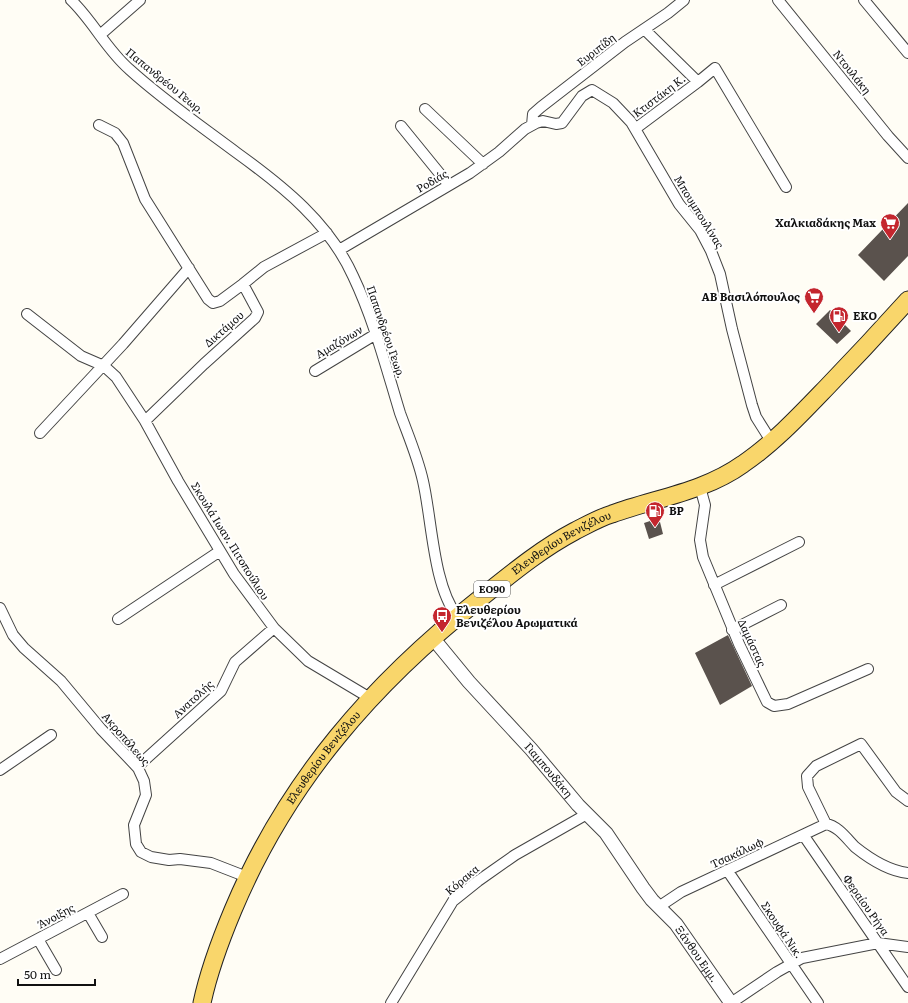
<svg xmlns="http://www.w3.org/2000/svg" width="908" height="1003" font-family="Literata,serif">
<rect width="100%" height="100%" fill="#fffdf5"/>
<path fill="#5a524d" d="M908,203V256L884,281L858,255Z
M830,310L851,331L837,344L816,324Z
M659,518L663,534L649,539L644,523Z
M728,635L752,686L720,705L695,653Z"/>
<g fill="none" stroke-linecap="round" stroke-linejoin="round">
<g stroke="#444" stroke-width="12">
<path id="minor" d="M71,0C93,21 106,49 129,69C163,100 201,126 237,153C284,187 329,223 353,276C374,320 386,367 400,413C408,435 418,458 423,481C432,520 433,585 457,616
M778,0L888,136L908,158
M864,0L908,53
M644,29L698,82L715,68L786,187
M100,35L140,0
M425,109L483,164
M99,125L115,133L123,143L145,199L208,299L213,303L220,301L243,284
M532,125L533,114L541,107L625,42L668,13L684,0
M401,126L449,185
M635,129L698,82
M339,250L470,173L499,152L525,129L536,123L543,121L556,124L562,123L582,96L592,90L613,103L631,122L679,204L700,230L711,251L720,274L732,329L752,405L756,417L771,441
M27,314L81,356L104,366L116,377L145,421L178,481L234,574L274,628L308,661L370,698
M315,371L376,334
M145,421L204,364L255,318L258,312L243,284L264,267L327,233
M40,433L123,344L189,268
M700,487L705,505L700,540L703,557L739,644L767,702L774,706L788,704L868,669
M714,585L799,542
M0,608L13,635L24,648L61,681L101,729L138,768L144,781L146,795L134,825L136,844L141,852L151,857L169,860L180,859L211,863L247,877
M118,619L220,551
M732,630L781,605
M137,767L221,691L235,662L274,628
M0,770L51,735
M826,824L808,787L807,776L816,766L861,744L896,792L908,801
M826,824C838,826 847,839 855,847C870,859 889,871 908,873
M804,836L908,987
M727,870L818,1003
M660,906L681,892L826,824
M88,913L102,937
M38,939L56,970
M0,959L123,894
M391,1003L453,901L478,881L515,855L587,814
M731,1003L777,972L802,958L878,943L908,947"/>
</g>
<g stroke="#444" stroke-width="15">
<g id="tertiary">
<path id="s1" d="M432,637L469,682L531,749L578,805L606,833L643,888L652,900L676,924L731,1003"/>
</g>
</g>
<g stroke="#222" stroke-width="19">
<g id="primary">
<path id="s2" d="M202,1003C209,970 220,941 233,910C287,781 373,683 482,597C512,573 541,549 575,531C587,525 599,518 612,514C656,498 704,492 743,464C774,443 801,414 827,387C854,359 881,330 908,300"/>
</g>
</g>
<use href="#minor" stroke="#fff" stroke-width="10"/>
<use href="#tertiary" stroke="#fff" stroke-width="13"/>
<use href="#primary" stroke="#f9d66b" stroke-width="17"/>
</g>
<defs>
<g id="supermarket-pin" transform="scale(1)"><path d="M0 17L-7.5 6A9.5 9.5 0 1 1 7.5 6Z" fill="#c4262e" stroke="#fff"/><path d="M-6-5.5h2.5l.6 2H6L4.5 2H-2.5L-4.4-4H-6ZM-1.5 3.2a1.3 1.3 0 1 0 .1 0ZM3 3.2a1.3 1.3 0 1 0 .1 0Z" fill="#fff"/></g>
<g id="fuel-pin" transform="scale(1)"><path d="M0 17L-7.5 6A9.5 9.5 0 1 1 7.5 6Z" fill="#c4262e" stroke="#fff"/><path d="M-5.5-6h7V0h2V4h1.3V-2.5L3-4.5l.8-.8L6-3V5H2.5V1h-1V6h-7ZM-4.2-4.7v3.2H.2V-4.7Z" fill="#fff"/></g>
<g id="bus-pin" transform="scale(1)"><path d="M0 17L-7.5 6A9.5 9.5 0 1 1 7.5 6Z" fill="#c4262e" stroke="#fff"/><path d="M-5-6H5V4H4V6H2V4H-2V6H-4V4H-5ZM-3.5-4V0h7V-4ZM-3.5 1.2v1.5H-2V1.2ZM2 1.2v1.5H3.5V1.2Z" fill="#fff"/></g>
</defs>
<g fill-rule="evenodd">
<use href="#supermarket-pin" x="890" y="223"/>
<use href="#supermarket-pin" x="814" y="297"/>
<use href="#fuel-pin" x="839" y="316"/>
<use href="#fuel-pin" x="655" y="511"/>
<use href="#bus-pin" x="442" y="616"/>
</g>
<g text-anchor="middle" stroke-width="4" stroke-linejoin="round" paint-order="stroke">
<rect fill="#fff" stroke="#585858" stroke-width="1" x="474" y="581" width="36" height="16" rx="3"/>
<g font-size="10" font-weight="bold" fill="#111">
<text x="492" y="593">ΕΟ90</text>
</g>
<g font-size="11" fill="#111" stroke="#fff">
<text transform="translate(596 50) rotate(-38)" y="4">Ευριπίδη</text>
<text transform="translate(852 72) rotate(51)" y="4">Ντουλάκη</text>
<text transform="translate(165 81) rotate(39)" y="4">Παπανδρέου Γεωρ.</text>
<text transform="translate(659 96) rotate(-37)" y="4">Κτιστάκη Κ.</text>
<text transform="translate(432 181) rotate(-30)" y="4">Ροδιάς</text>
<text transform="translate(699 212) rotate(58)" y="4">Μπουμπουλίνας</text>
<text transform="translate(224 329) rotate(-41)" y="4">Δικτάμου</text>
<text transform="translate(386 332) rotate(71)" y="4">Παπανδρέου Γεωρ.</text>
<text transform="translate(339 342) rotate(-31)" y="4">Αμαζόνων</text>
<text transform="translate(230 541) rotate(58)" y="4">Σκουλά Ιωαν. Πιτοπούλιου</text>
<text dy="4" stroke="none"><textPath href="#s2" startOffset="599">Ελευθερίου Βενιζέλου</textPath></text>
<text transform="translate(752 643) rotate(65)" y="4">Δαμάστας</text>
<text transform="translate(193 699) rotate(-43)" y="4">Ανατολής</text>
<text transform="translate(126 739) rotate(49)" y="4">Ακροπόλεως</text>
<text dy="4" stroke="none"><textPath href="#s2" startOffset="276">Ελευθερίου Βενιζέλου</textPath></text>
<text dy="4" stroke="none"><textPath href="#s1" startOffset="177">Γιαμπουδάκη</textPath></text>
<text transform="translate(737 853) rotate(-25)" y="4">Τσακάλωφ</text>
<text transform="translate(462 880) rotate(-40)" y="4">Κόρακα</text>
<text transform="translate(866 905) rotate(55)" y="4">Φεραίου Ρήγα</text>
<text transform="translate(56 916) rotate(-28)" y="4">Άνοιξης</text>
<text transform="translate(782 930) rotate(56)" y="4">Σκουφά Νικ.</text>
<text dy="4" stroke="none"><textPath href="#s1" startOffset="414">Ξάνθου Εμμ.</textPath></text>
</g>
<g font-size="11" font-weight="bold" fill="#111" stroke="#fff" text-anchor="start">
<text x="876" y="227" text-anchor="end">Χαλκιαδάκης Max</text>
<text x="800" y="301" text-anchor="end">ΑΒ Βασιλόπουλος</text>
<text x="853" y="320">EKO</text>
<text x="669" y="515">BP</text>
<text x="456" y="614">Ελευθερίου<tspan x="456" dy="13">Βενιζέλου Αρωματικά</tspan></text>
</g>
</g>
<path d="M18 979v6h77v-6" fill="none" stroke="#111111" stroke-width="2"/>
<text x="24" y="979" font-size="12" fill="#111111" stroke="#ffffff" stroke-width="3" paint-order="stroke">50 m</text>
</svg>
